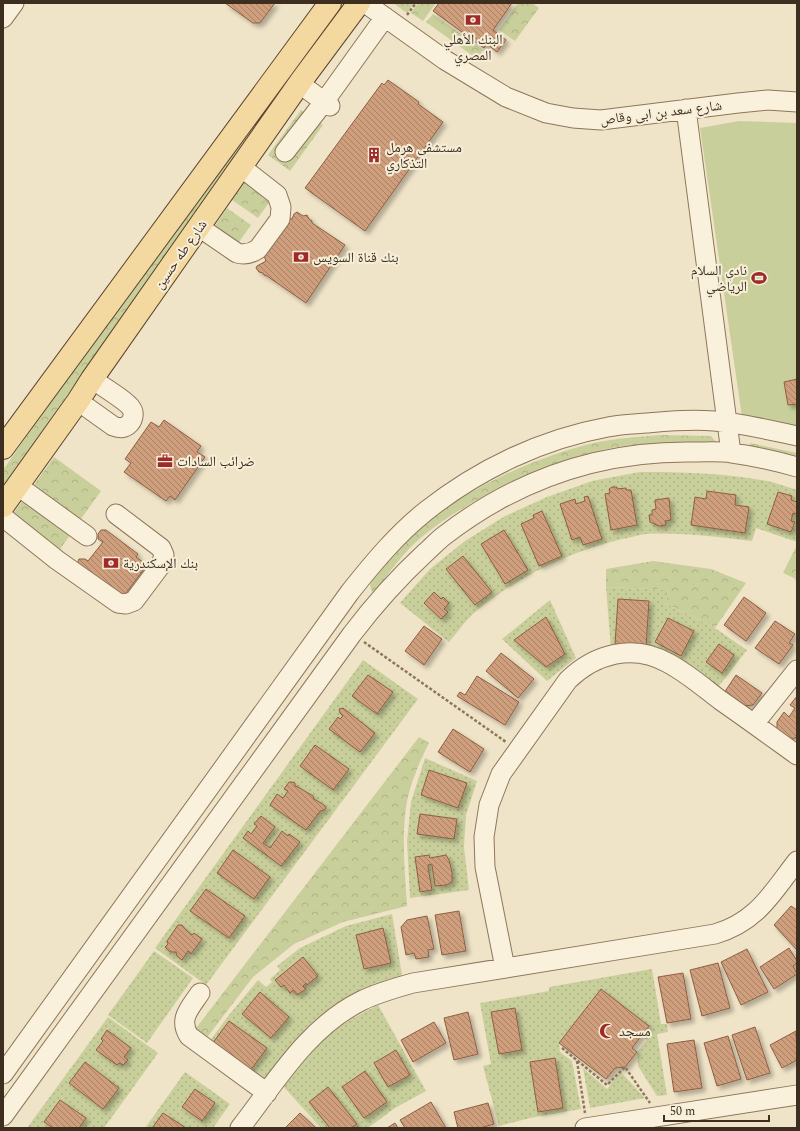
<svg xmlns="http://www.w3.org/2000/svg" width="800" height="1131" font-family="Spectral,'Noto Naskh Arabic',serif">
<defs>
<pattern id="park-crowns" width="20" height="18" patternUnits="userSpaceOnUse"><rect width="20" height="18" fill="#c9cf9b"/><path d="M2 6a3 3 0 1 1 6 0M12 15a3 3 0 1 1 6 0" fill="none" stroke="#aeb285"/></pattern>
<pattern id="garden-dots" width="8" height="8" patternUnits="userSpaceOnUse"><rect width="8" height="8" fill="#c9cf9b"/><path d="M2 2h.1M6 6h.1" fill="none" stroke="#aeb285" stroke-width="1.8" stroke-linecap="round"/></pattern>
<pattern id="building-back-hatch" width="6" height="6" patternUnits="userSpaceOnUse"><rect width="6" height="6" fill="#cf9f7d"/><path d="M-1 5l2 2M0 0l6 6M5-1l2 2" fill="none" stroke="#a98266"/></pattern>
<filter id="shadow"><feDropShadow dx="3.5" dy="3.5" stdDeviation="2" flood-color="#0004"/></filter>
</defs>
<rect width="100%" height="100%" fill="#f0e4c8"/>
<path fill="url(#park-crowns)" d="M332,3H339L342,5L3,486V470Z
M393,3H414L407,13Z
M418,3H436L423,21L411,13Z
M518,3H532L539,8L515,41L499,30Z
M433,14L483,50L477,59L426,22Z
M301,110L323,125L290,171L268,155Z
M247,179L273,197L258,218L232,200Z
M227,208L251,225L237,245L213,229Z
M660,435L711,436L716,442L713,447C687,446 660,443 634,445C570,450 461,500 415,543C401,556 389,573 378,588L372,592L370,585C375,576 381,567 387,560C435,503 522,460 594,443C616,438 638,437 660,435Z
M750,443L797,453V458L751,450Z
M54,457L101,491L78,523L31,489Z
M25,497L73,531L58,552L10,518Z
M797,545V583L794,578L783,573Z
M653,561L711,569L746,583L715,628L665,603L669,590L606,587V569Z
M419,737L429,743C421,758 410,785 407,801C401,836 405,871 407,906L343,922L294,944L253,977L202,1044L190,1036Z"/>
<path fill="url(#garden-dots)" d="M640,472C683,472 725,473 767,481C777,483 787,487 797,490V542L756,528L752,541C717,537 681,532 646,534C638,535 630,538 622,539C568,552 515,578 473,614C464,622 457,633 449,642L400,603L430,569L465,541L505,516L547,497L592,481Z
M606,587L669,590L665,603L715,628L747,650L715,691L611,649Z
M550,600L576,658L547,681L502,639Z
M363,660L418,699L206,985L155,948Z
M425,758L477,781L466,815L464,847L469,890L410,898L407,841L411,802Z
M392,914L403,981L368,989L337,1004L307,1027L268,1079L259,1080L206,1046L229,1015L258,980L266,987L272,982L270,979L280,970L277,966L300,948L346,926Z
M154,951L193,978L147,1043L108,1015Z
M652,969L661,1024H667L668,1032L657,1034L667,1095L657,1096L638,1066L637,1052L647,1040L642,1036L649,1026L601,989L559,1043L560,1052L572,1061L581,1109L530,1118L499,1126L483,1066L491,1064L480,1003L549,991V987Z
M378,1005L426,1091L395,1108L368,1128H321L282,1085C295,1069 307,1052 322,1038C339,1024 359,1015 378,1005Z
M108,1017L158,1053L104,1128H27Z
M583,1068L607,1089L621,1072L645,1098L590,1108Z
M185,1072L230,1104L213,1128H145Z"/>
<path fill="#c9cf9b" d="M739,121L797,123V428L742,417L700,128Z"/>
<path fill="url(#building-back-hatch)" stroke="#8d5f41" filter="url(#shadow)" d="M225,3H275L260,23H253Z
M439,3H512L493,30L506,40L497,52L487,44L484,48L433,11Z
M388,80L419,102L418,104L443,122L365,231L305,188L382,83L384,85Z
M297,212L303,216L307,215L309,219L312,221V223L345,245L306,303L267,276L264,275L263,273L259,272L256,268L257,266L266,261L263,253L285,218L292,219L294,214Z
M797,379V404L788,405L784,382Z
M164,420L201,446L197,452L205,457L175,500L170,496L166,501L124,472L131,463L125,459L151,422L159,427Z
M612,487H617V489L626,488V490H631L637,525L611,530L605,494L610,493L609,489Z
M707,491L736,495L735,505L749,507L745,533L691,525L695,497L706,499Z
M778,492L792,496L791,500L797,502V512L796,514L793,513L791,521L795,522L791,532L767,524Z
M588,496L602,539L583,545L580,537L572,540L560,504L575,499L576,504L585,501L584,497Z
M669,498L671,520L665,521L666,525L659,526L650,522L649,515H652V510L656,509L655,500Z
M542,511L562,556L539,566L521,524L534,518L533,515Z
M101,530H106L138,554L136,557L147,565L123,597L77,564L79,559H85L88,561L103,542L98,539V534Z
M504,530L528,570L505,584L481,544Z
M463,556L492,592L475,605L446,569Z
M434,592L441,599L443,597L449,603L444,609L448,612L441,619L424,603Z
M744,597L766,613L746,641L724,625Z
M618,599L649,601L646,647L615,644Z
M546,617L565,654L546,667L514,640Z
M668,618L694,631L681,656L655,642Z
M775,621L795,634L789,643L793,645L779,664L755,648Z
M424,626L442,639L424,665L405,651Z
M719,644L734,655L722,673L706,662Z
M501,653L534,679L518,698L486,671Z
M368,675L393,692L377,714L352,696Z
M736,675L762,693L753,705L743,706L724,693Z
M477,676L519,702L505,725L457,696L460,692L465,695Z
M797,696V736L795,738L791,739L777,729V722L784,712L789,717L795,708L790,705Z
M343,708L375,733L360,752L329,729L338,717L340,719L343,716L340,713L339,709Z
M453,729L484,749L470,772L438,752Z
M315,745L349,769L333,790L300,766Z
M429,770L467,783L458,808L421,795Z
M289,782H292L295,783V786L298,787L313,796L314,799L324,805L326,808L324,810L320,811L306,830L270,805L277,794L283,798L288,791L284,789Z
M420,814L457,819L454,839L417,834Z
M261,816L275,827L263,843L270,848L282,831L288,836L289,834L300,842L281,866L243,838L248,831L251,834L257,826L254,824Z
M233,850L270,877L254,899L217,873Z
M429,855L430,858L446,855L449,860L452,872V882L446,885L435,886L432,865L429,864L428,867L432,890L420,892L415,857Z
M206,889L245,916L229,938L190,911Z
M791,906L797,910V950L774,925Z
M459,911L466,951L442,955L435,915Z
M427,916L434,949L428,950L429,957L416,959L414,953L406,955L401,927L407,920Z
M178,925H182L186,930L192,935L194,933L202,939L191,954L188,951L182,960L177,956L176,952H170L165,947L168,944L167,941Z
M383,928L391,963L364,969L356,935Z
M789,948L797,961V963L793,966L797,974L774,989L760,967Z
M747,949L768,992L741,1005L721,962Z
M303,957L318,976L307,985L306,983L303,986L306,989L297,995L293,990L290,993L284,985L281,987L275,980Z
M718,963L730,1008L702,1016L690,970Z
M683,973L691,1019L667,1023L658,977Z
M601,989L649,1026L632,1048L637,1052L625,1067L615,1068L606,1079L559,1043Z
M260,992L289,1017L271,1038L242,1014Z
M515,1008L522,1050L499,1054L491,1012Z
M468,1012L478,1054L454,1060L444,1018Z
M229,1021L267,1048L250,1071L212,1044Z
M434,1022L446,1043L413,1062L401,1040Z
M755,1027L770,1073L747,1080L732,1035Z
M107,1030L131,1048L124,1057L128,1060L123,1065L119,1063L117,1065L96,1050L103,1041L101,1039Z
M796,1031L797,1060L782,1068L770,1045Z
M728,1036L741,1079L717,1086L704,1043Z
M694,1040L702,1088L674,1092L667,1044Z
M396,1050L410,1075L388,1087L374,1063Z
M555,1058L563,1108L538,1112L530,1062Z
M85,1062L119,1088L103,1109L69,1083Z
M365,1071L387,1102L364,1118L342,1087Z
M328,1087L357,1124L351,1128H330L309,1102Z
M195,1089L215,1103L202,1121L182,1107Z
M60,1100L86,1118L79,1128H53L44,1122Z
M431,1102L446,1128H405L400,1120Z
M488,1103L494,1124L480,1128H458L454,1112Z
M163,1113L186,1128H152Z
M300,1113L316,1128H285Z
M395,1123L398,1128H387Z"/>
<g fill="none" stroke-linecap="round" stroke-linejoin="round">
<g stroke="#8d765c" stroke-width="21">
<path id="minor" d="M365,3L445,60L506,97L546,113L573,118L601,120L738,103L768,100L797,102
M3,18L14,3
M300,84L330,106
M686,109L731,453
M285,152L324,102L385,17
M199,227L237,253C244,255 252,253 258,249L280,219L281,207L277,195L241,167
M78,401L113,426C118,428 123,429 128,425C133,421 135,413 131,408C127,401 100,385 92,379
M18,486L87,536
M3,517L57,560L118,603L126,604L134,601L161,565L164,555L161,548L116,514
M754,724L797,670
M505,968L485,867L484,837L489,805L501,774L568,680C595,654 633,643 668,663C687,673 703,687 720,700C746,718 772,737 797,755
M200,993C190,1008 178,1019 189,1036L267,1093
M3,1074L350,592C373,563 397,534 426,511C479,469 542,439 608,427C621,424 635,424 647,423C670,421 691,419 714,421C742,423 769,430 797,436
M3,1116L352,634C374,605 398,578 425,553C432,547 438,540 445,535C519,478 603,450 696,452C708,452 720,451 732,453C754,456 776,461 797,467
M240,1128C276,1082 307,1028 361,1001C377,993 395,988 413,983L715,934C757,922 772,893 797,861
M585,1128L797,1095"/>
</g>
<g stroke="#5b4430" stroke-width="24">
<path id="major" d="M3,448L330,3
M3,506L78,401L92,379L301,81L359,3"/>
</g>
<path stroke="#8d765c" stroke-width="2.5" stroke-dasharray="3 2" stroke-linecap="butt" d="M407,15L416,3
M364,642L506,742
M562,1048L607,1085L625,1067L650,1103
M577,1061L585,1113"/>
<use href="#minor" stroke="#faf1dc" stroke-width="19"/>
<use href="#major" stroke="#f3d9a0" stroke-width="22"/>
</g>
<defs>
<g id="bank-bare" transform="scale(1.2)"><path d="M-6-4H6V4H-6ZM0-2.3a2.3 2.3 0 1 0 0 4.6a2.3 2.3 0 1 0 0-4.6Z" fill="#9e2a2b" stroke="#f7eed8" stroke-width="2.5" paint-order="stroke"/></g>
<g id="building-bare" transform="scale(1.2)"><path d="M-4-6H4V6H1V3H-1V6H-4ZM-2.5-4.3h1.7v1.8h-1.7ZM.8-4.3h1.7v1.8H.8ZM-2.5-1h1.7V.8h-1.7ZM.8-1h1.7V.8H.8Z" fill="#9e2a2b" stroke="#f7eed8" stroke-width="2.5" paint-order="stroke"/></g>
<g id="stadium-bare" transform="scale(1.2)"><path d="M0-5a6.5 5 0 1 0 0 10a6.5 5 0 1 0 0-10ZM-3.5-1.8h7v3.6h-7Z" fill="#9e2a2b" stroke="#f7eed8" stroke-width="2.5" paint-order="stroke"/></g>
<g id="office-bare" transform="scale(1.2)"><path d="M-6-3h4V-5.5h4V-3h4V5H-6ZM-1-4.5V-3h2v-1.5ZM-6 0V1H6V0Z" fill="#9e2a2b" stroke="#f7eed8" stroke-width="2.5" paint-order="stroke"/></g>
<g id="mosque-bare" transform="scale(1.2)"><path d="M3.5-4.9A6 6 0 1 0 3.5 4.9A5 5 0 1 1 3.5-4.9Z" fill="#9e2a2b" stroke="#f7eed8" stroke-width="2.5" paint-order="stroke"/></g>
</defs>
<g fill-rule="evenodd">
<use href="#bank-bare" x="473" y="20"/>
<use href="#building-bare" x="374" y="155"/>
<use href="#bank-bare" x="301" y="257"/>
<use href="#stadium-bare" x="759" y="278"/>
<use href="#office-bare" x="165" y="461"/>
<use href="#bank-bare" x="111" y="563"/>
<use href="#mosque-bare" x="607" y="1031"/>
</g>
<g text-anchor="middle" stroke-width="4" stroke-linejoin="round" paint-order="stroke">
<g font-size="14" fill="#3d2e20" stroke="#f7eed8" text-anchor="start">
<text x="473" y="44" text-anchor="middle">البنك الأهلي<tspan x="473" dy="16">المصري</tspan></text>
<text x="386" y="152">مستشفى هرمل<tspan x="386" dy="16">التذكاري</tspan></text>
<text x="313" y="262">بنك قناة السويس</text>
<text x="747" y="275" text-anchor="end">نادي السلام<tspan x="747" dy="16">الرياضي</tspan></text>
<text x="177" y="466">ضرائب السادات</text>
<text x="123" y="568">بنك الإسكندرية</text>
<text x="619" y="1036">مسجد</text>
</g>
<g font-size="14" fill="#3d2e20" stroke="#f7eed8">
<text transform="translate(661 112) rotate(-7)" y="5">شارع سعد بن ابى وقاص</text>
<text transform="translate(180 254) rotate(-55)" y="5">شارع طه حسين</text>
</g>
</g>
<rect width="800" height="1131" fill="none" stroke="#3d2e20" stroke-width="8"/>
<path d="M664 1115v6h105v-6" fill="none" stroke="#3d2e20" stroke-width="2"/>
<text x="670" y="1115" font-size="12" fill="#3d2e20" stroke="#f7eed8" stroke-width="3" paint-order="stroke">50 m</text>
</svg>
